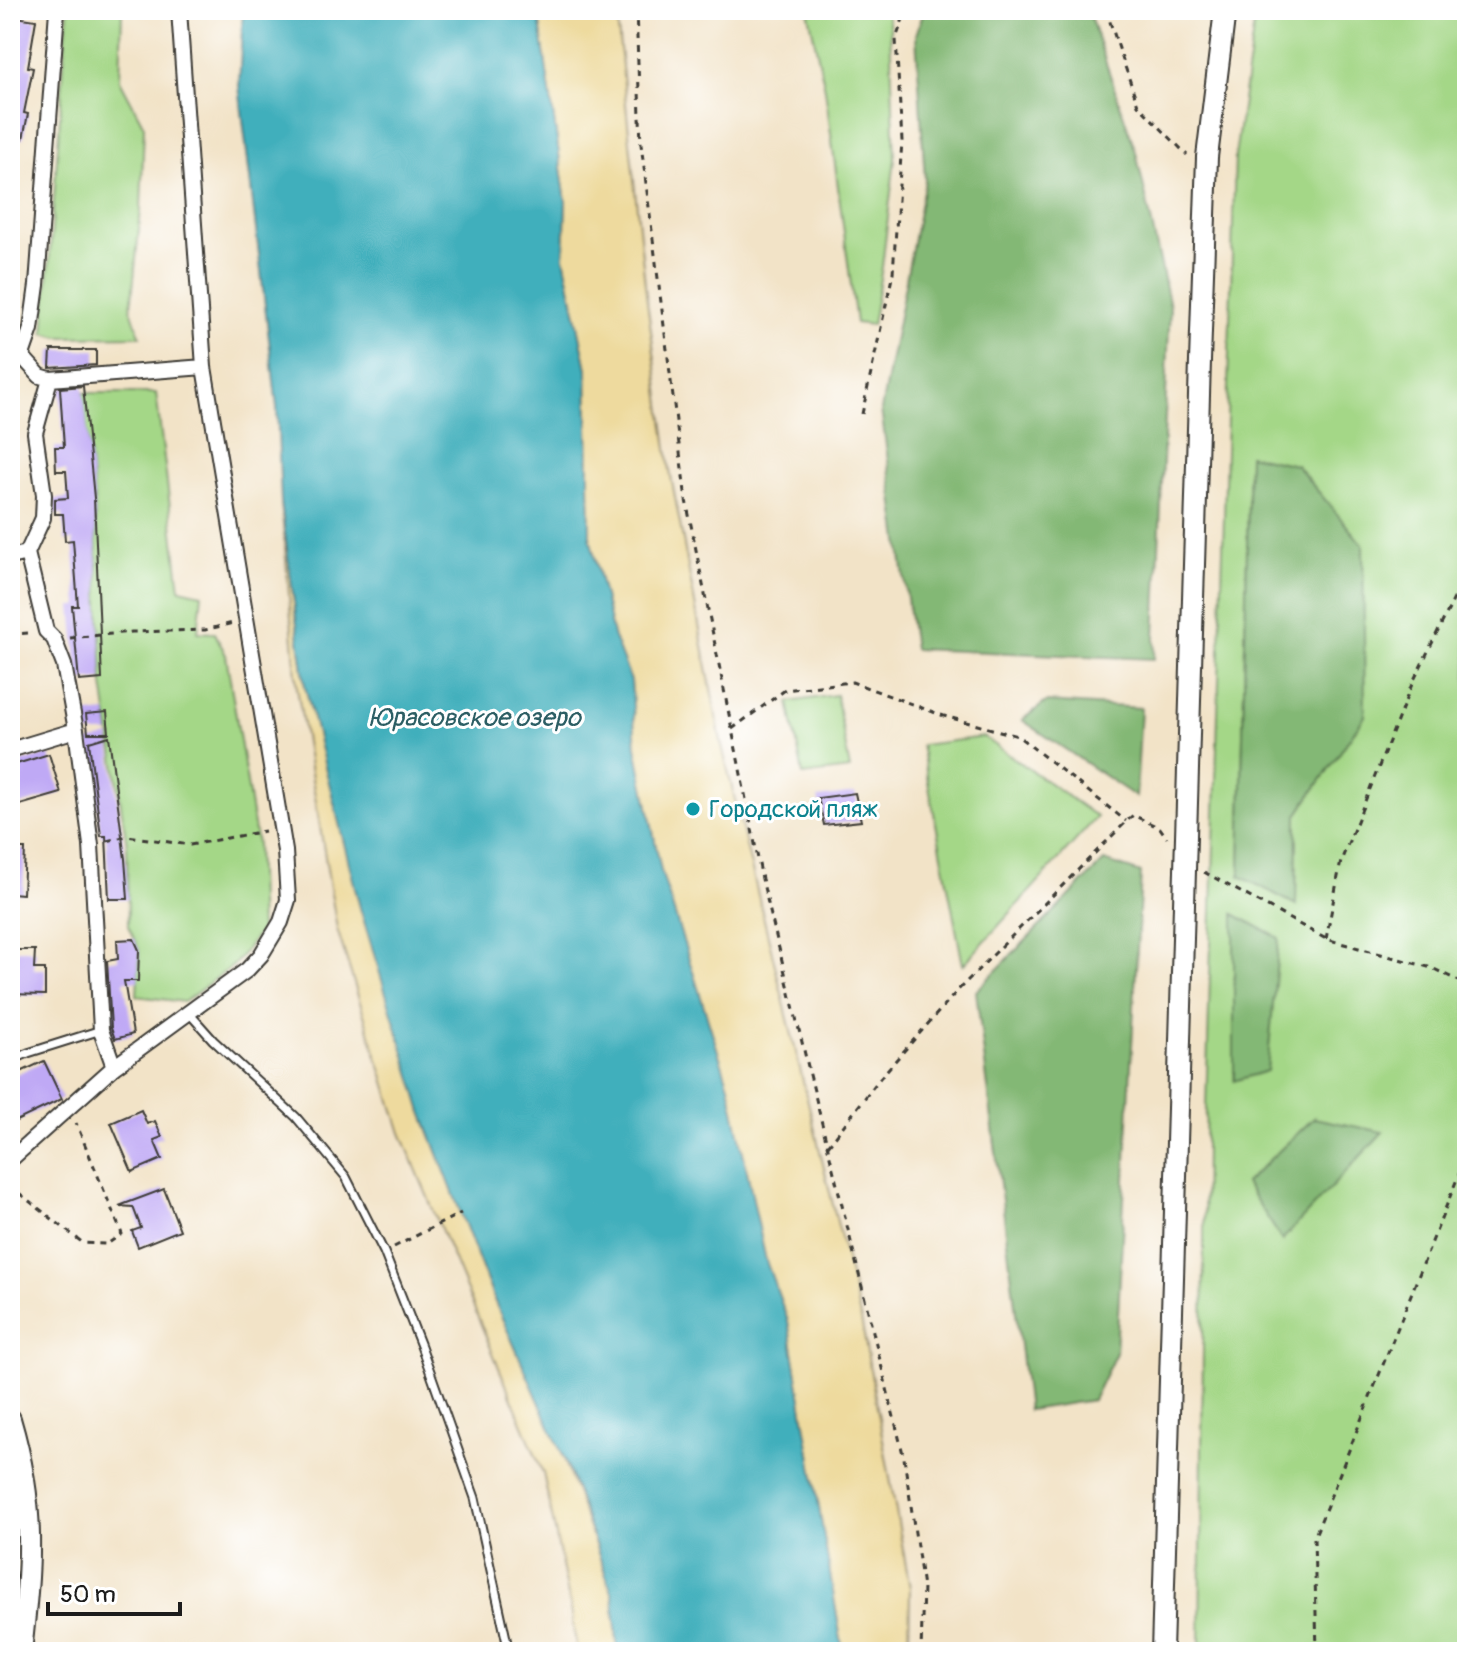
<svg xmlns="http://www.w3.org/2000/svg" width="1477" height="1662" font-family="Pangolin,sans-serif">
<rect width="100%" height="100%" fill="#fff"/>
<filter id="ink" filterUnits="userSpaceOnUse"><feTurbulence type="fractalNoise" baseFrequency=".0125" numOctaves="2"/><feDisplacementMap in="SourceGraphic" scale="16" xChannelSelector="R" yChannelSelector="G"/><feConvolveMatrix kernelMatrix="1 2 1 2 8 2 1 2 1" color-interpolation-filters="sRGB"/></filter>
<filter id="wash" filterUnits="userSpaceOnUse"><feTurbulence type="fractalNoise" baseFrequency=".006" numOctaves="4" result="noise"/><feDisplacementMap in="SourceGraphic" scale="32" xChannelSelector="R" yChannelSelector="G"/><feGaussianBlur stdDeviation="1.8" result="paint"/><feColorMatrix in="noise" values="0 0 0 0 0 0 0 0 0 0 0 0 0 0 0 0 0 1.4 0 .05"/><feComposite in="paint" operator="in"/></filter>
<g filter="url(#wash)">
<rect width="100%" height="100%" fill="#f2e3c7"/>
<path fill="#a4d787" stroke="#607a52" stroke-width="2" fill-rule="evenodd" d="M68,10H122L120,80L144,126L141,209L131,309L140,336L59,337L44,333Z
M808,10H886L890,27L895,159L882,267L872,325L856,323L825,89Z
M1256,10H1467V1652H1200L1205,1140L1235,156ZM1249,456L1365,716L1297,815L1296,904L1240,876ZM1314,1118L1283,1240L1245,1183Z
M83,393H156L180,589L202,594L198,632L215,633L226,655L257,844L260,931L234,965L184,1002L137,996L139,950L128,926L127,845L103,685L94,498Z
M836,695L850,769L803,775L789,702Z
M984,737L1097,817L963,965L921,745Z"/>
<path fill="#83b874" stroke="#506a48" stroke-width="2" d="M924,10H1088L1136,152L1170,306L1154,659L914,649L881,410L925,180L916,35Z
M1249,455L1296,465L1363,545L1365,716L1297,815L1296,905L1240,876Z
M1046,702L1141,708L1136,797L1022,720Z
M1104,861L1141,873L1116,1353L1093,1400L1028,1410L976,991Z
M1234,914L1279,938L1267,1071L1234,1081Z
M1314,1118L1383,1132L1282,1240L1245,1183Z"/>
<path fill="#eeda9e" stroke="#857b5d" stroke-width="2" d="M538,10H616L646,294L670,471L721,742L862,1325L910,1588L909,1652H843L788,1321L766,1261L729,1086L661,871L636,747L631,681L613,635L590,537L587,369L564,257L566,202Z
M281,502L305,686L422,1112L495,1302L560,1448L613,1595L618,1652H577L571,1609L543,1473L401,1133L337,929L297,688Z"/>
<path fill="#40afbc" stroke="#2e666c" stroke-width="2" d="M243,10H538L566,202L564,257L587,369L590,537L613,635L631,681L636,747L661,871L729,1086L766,1261L788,1321L843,1652H618L613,1595L568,1467L495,1302L422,1112L360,908L305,686L281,502L277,407L239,86Z"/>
<g id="blocks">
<path fill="#bfa9f5" d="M16,17L36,20L28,67L33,68L24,113L28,114L23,139H19L17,149H10V54Z
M51,350H96V365L50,368Z
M83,386L94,498L102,679L79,681L72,606H78L73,540L65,541L63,514H55V499L68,498L66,471H56L55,447H64L60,388Z
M107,712L109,733H88L86,714Z
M109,736L125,859L128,899H109L106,836H101L89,742Z
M49,754L61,793L10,808V766Z
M855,793L861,821L824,825L818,798Z
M10,849H25L23,894L10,893Z
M134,939L139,950L138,981H124L133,1034L115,1039L111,1028L107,961L118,959L117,940Z
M10,950H35L34,969H45V995L10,994Z
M44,1061L62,1099L10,1124V1077Z
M141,1110L147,1124L155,1121L162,1137L154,1140L162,1159L132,1172L111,1123Z
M164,1189L180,1230L138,1247L132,1231L141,1228L133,1207L119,1206Z"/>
</g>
</g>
<g filter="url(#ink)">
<use href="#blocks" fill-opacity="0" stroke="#3c3a36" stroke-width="2"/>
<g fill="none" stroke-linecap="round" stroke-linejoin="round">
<g stroke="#3c3a36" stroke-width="11">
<path id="service" d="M189,1013L213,1040L296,1117L346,1177L384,1252L421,1346L475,1498L509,1652
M10,1061L28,1053L101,1030"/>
</g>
<g stroke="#3c3a36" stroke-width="18">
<path id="minor" d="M10,343L40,376L50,379L204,367
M22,355L31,329L37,285L57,10
M50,379L35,433L44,495L43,518L27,553L46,631L54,639L64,665L76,730L91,845L101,1030L114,1067
M10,557L27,553
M10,750L76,730
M10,1160L114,1067L247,970L261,955L281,922L288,900L285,851L204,367L179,10"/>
</g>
<g stroke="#3c3a36" stroke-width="24">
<path id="secondary" d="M10,1419C36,1507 31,1562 21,1652
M1162,1652L1200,361L1207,157L1225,10"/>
</g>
<path stroke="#3c3a36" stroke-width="3" stroke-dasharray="6 6" stroke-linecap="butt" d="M636,10L641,144L686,500L762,879L904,1458L923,1587L921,1652
M1106,10L1138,105L1187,155
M1452,10L1467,38
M862,414L893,273L902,141L896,39L906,10
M10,634L30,633
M70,638L132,632L205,630L233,623
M732,729L785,690L852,682L944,716L1018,736L1126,821
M107,841L127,836L190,845L265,831
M1204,872L1326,939L1432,968L1467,985
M1326,939L1341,861L1412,684L1467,572
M828,1146L880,1078L958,990L1133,815L1160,828L1167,838
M10,1186L83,1243L107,1244L122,1234L76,1123
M394,1247L461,1213
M1317,1652L1314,1538L1467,1154"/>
<use href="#service" stroke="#fff" stroke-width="7"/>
<use href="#minor" stroke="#fff" stroke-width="14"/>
<use href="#secondary" stroke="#fff" stroke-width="20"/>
</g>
</g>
<circle fill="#0f9aa8" stroke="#fff" stroke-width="3" cx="693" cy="809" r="8"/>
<g text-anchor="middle" stroke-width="6" stroke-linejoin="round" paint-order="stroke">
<g font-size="24" fill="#0d838f" stroke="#fff" text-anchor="start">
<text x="709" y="817">Городской пляж</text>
</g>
<g font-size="26" font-style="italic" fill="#2c5e64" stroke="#fff">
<text x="475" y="726">Юрасовское озеро</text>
</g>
</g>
<rect width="1477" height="1662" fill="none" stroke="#fff" stroke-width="40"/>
<path d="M48 1602v12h132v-12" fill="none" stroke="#1c1c1c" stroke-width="4"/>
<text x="60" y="1602" font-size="24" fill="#1c1c1c" stroke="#ffffff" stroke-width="6" paint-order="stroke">50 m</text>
</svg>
